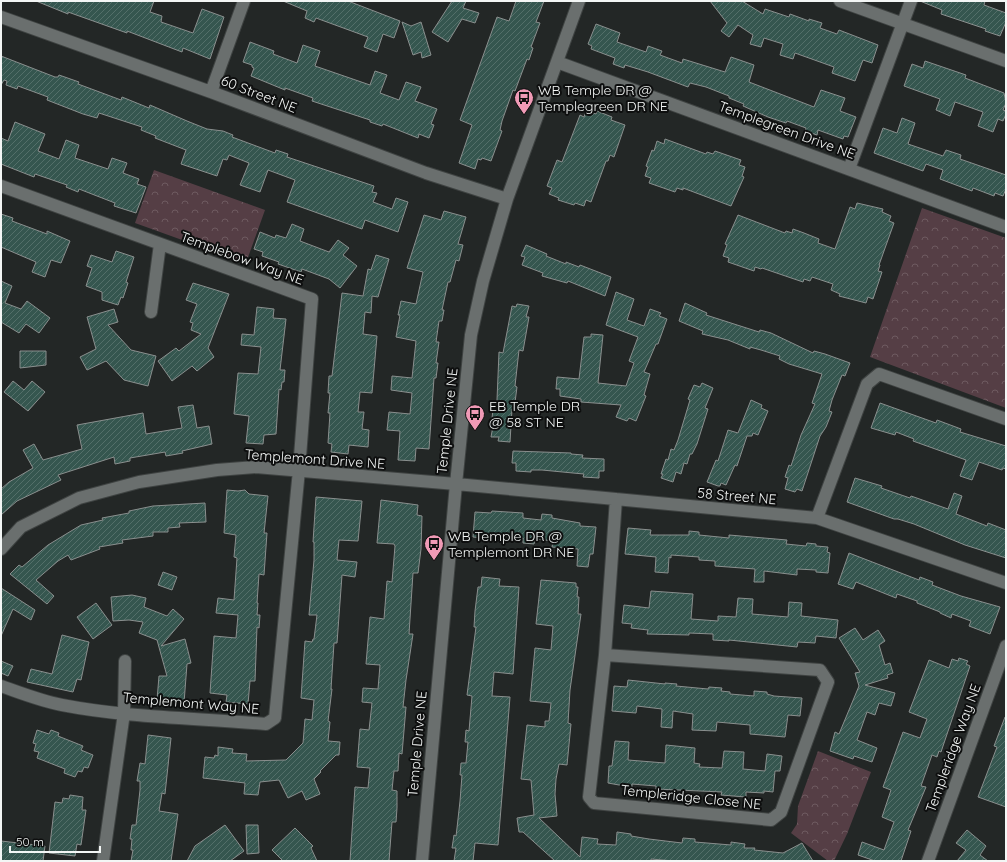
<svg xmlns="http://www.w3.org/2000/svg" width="1007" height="862" font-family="Quicksand,sans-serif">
<defs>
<pattern id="forest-crowns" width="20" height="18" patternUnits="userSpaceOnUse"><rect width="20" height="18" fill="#553e45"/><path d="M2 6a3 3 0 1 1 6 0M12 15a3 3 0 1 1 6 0" fill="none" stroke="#6e5a60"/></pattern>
<pattern id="building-hatch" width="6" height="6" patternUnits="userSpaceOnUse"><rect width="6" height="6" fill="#35564f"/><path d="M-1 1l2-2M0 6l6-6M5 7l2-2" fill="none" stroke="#536f69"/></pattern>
</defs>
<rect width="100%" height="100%" fill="#232726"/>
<path fill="url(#forest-crowns)" d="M154,170L265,210L246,263L135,223Z
M922,208L1006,238V408L870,357Z
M818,751L871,772L847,834L834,861H828L791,833L797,824L798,806Z"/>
<path fill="url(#building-hatch)" stroke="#8a8f8e" d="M36,1H154L150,12L162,16L161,22L193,33L202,9L224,17L210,59L183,48L182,52L127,31V33L68,12V14Z
M283,1H348L400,21L394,38L383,34L377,52L364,47L368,37L316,18L314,22L305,18L307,11Z
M452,1H466L463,8L479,13L475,23L462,19L448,42L432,32Z
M516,1H544L536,22L540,23L531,47L533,48L529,60L527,59L515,91L513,90L502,121L500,130L502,131L491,161L482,158L481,160L478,159L475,169L459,163L472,125L460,120L497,17L509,21Z
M710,1H742L763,14L765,9L789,17L790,14L809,21V19L822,23L820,28L837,34L839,30L878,45L872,63L863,60L855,81L832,73L834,67L795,53L793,59L780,55L783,44L764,38L761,47L750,44L753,35L738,25L729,37L721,31L727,23Z
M920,1H985L984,5L1006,13V22L1000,36L985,31L986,29L941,14L942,10Z
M402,22L411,26L421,22L431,55L422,58L421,52L413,55Z
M596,24L620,33L617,42L646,52L648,46L662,51L660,55L682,63L683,59L725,72L731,57L754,65L749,82L814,107L821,90L845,98L840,111L856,117L848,137L844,136L843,139L818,130L817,135L805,131L806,128L787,121L786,123L768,117L743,106L744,104L729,98V96L706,87L690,83L688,87L648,72L625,65L624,68L613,64L615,58L591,49L592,46L588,44Z
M250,42L274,51L273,54L297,63L303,45L320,51L315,66L370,85L375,71L387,75L380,93L399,100L406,82L421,87L415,101L437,109L431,124L434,125L429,138L419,134L418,138L383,124L382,126L370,122V120L312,101L313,98L285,88V90L251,76L254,68L252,67V65L243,62Z
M1,56L55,77H58L59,75L79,82L78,84L121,100L122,97L149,108L150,105L187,121L207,129L223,131L233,135L232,137L275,153L276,150L288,154L287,157L374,186L372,192L377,193L373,202L392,209L396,198L408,202L398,232L365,220L362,229L287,202L295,180L268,170L260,192L240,185L249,163L229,155L227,160L223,159L217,176L181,164L186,150L155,138L156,136L141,130L142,127L99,113L97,118L83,114L47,100L48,97L18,86L17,89L6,85L7,81L4,80L1,85Z
M925,61L966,75L965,78L1004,93L1006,103L1003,110L1006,111V114L1003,121L998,119L993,132L978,126L983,112L955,102L950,116L936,110L940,99L904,86L912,64L923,68Z
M586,111L596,114L597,111L612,117L611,120L625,125L614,157L610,155L608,161H606L591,202L586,200L584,206L575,203L574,205L558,200L559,198L549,194L552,188L547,186L557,160L562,162L580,115L584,117Z
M902,118L915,123L908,144L943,156L946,150L961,155L960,159L1006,175V189L1003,196L995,193L994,196L973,188L972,191L940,179L943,170L926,164L923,171L874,153L883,128L897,133Z
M15,122L45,134L38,151L59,159L66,140L79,145L75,158L108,169L112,158L127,163L123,173L139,179L137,184L146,187L136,213L114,206L115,203L79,189L78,192L66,187L67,185L35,174L34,177L1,164V138L8,141Z
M665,139L706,154L707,152L713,154L715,151L741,160L739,165L745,167L742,176L744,177L731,206L683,188V190L677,188L675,192L649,183L651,178L645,176L648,167L646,166L652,150L654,151L657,141L664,144Z
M857,203L883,209L882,212L891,216L889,221L894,223L879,265H880L878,271L882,272L873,299L868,297L866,303L839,296L840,294L831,290L833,284L812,277L810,281L804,279L803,282L762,268L761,269L755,267L754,271L728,262L729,258L723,256L727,245L725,244L738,215L785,233L786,231L792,233L793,229L804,233L819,239L818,243L835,249L850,207L855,209Z
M444,211L466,217L458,244L463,245L459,261L456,260L450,282H448L442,310H444L442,321H439L436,342H439L436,363H438L436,378H434L429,449L416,448L415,461L398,460L400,431L387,430L389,412L410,414L412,393L391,390L392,376L412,378L416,341L396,337L400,315H398L401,301L416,304L423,272L407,268L424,215L441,220Z
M1,214L13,218L12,221L47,234V231L70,241L61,263L51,260L45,277L32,272L36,262L1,247Z
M292,224L304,229L300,241L329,252L338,240L349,248L343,255L357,266L340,288L329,279L302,269L301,272L278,264L279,262L262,256L263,252L254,249L260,232L275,238L276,235L286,238Z
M526,245L547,254L546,256L566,264V262L579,267L580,265L611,277L605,296L568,281L567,283L542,276L543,273L522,265L525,257L521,256Z
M116,251L134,257L126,282L128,283L123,298L121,297L118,305L102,300V292L86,286L92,268L87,266L91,255L112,262Z
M376,255L389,259L378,297L372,296L371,313L365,312L363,334L377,336L372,393L360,392L358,412H364L362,429L369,430L368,447L349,445L348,454L331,452L332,444L328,443L330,413H328L330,393H328L329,376H332L342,293L363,296L368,269L371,270Z
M1,281L12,286L5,303L21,309L27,301L50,318L39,333L26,324L19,333L1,322Z
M193,283L229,294L208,348L214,357L197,371L192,366L172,381L158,361L176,348L179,351L201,334L191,330L193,323L190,322L197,304L186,300Z
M616,292L634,299L627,320L644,326L650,309L661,313L659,316L667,319L658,344H656L644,372L650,374L644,395L646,396L636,421L629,418L627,421L616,417L621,405L581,402V399L560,396V389H556L557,377L579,379L584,337H591V334L603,335L598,383L626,386L634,363L629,361L638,337L606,325Z
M685,303L707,313L706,315L759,332L760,330L771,333L813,353L814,351L825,354L850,363L845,376L842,375L832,400L829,411L832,412L826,427L820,436L802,491L797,489L795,492L785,489L788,478L785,477L789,465L791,466L801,435L815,404L812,403L822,374L789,364L779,359L780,356L761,350L750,347V349L728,340L702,334L703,331L679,321Z
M517,304L529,306L526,317H529L523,351L519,350L515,386L517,387L514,410L512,409L510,442L498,441L499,437H491L493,426H491L493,410H495L497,400L499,352L503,353L512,306L516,307Z
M257,307L274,309L273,318L286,319L280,370H285L284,382H282L281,390L279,389L276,434L264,435L263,444L246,443L249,416L234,414L238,373L258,374L261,347L241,345L242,334L254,335Z
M114,309L118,322L108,325L131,350L156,356L148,386L124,380L106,361L87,370L80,357L96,349L87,317Z
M20,351H46V365L20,368Z
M13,381L24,390L32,381L45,392L28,411L4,392Z
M702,383L713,388L705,408L708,409L697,444L692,454H690L687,464L684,463L681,474L676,472L673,482L661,478L663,474H661L666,459L668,460L671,449L674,450L678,440L690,400L688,399L694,385L700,387Z
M751,400L762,405L761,408L768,411L758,435L753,433L752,436H747L737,466L735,465L726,485L721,483L720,486H718L707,482L716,460L718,461L728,430L738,433Z
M880,403L936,423L937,420L961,429L960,432L1006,446V469L1003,468L1002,470L979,462L972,480L960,476L966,460L913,441L914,439L896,432L895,435L871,428Z
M193,405L197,428L209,426L212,444L182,451L183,453L166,456L165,452L130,458V461L115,464L114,457L58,475L61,480L17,501L1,515V489L9,482L33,468L23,450L34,444L43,460L82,449L77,425L143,413L146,434L182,428L178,407Z
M513,451L571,453V454L583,455L582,458L604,459V471H599V478L583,477L584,474L573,473L542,470H531V472L516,471V463H512Z
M855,478L882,486L881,488L910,498L911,496L948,509L954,493L962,496L956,514L987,526L988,523L1006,530V558L965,545L914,524L898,519H894L847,502Z
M227,490L238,491L245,490L249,494L268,496L264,533H267L264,575L259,574L257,603H258L257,615H260L259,628L257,627L255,681H250L248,704L226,702L227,695L210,693L214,636L236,638L238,615L216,613L218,598L234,600L237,558L234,557L236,535L224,533Z
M316,497L362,501L358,541L339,540L337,560L357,562L355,577L342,575L337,643H334L331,689H332L328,721L330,722L328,741L340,742L339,755H336L320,771L321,772L314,779L320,794L306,800L302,791L288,798L279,780L260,782L258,795L244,794L245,783L203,778L205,757L214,758L215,755L218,756V747L233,749L232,753L247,754L246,761L286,760L303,743L305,719L312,720L314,700L301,698L305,641L312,642L313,639H314L317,615H309L314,560V542H313Z
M381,500L418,505L417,515L422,516L421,549L418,573H413L409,634H413L406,680L403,707H406L402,754L399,753L398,771H394L392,790L397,791V808L396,822H392L389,861H350L355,787L368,788L370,768L357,767L360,729L369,730L372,703L362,702L363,688L378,689L380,665L366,664L370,617L384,619L387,581L392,582L395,546L394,544L377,543Z
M205,503L206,522L179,523L180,527L168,528V532H153V536L122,540L123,543L99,547L100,549L71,560L68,555L58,561L36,580L54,596L47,604L10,574L19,565L22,567L48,545L81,525L103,520L102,518L129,513V511L153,506Z
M492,511L523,513V518L541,520L542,514L552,515V518L580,523V526L596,527L593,554H590L588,567L577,566L578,549L552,547L553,541L535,539L534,544L523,543V538L504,536V540L473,537L475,512L491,513Z
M628,528L651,530L650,535H689V531L699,532V535L729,538V535L787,540L786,544L806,546L807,543L816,544V546L828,547L827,552L830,553L828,573L816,572V570L797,569V575L764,571V582H754L755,569L715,566V561L699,560V557L671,555V558L669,557L668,573L655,572L656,557L625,554Z
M849,553L919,580L920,577L933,582L932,585L961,596L1000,607L990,634L969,626L971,621L952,614L951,618L940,613V612L917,603V601L897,594L896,598L856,582L853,589L838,584Z
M163,572L177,577L172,590L158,585Z
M482,577L500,579L499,586L519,587L513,674L494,672L492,696L510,697L498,845L475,843L473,861H454L456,848H452L454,835L456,836L457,828L460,801L462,775H460L461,763H466L468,742H465L466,730L469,731L472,696L467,695L476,627H474L475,611L478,587H481Z
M541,580L576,583V587H578L577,597H579L578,614H581L570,690L568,723L571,724L567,765L559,764L556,779L555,794L557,816L539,818L580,857L582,837L598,839L597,844L616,845L617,832L631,834V836L649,839L682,843L683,838L695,839V842L731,845V842L745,844L744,848H755L754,850L783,853L802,843L813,861H674L651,859V861H555L523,832H519L517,818L534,815L531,780L521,779L527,725L545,727V721H549L551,703L530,701L535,648L551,650L553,626L536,624Z
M1,588L35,610L31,620L13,609L1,636Z
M651,591L693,594L691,619L718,621V616L736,617L738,598L753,599L752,614L788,617L789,602L802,603L801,616L838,620L836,638L816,636L815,643L798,642L797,647L729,640V641L713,640V634L689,633V635L647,634L648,630L631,628L632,624L622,623L624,605L649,608Z
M132,595L146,598L144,607L167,616L173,609L184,619L161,646L185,639L191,663L187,664L184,703L157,700L159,676H167L157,640L139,633L143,622L129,620L113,621L111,597Z
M96,603L112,625L93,639L77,617Z
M855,628L863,640L878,630L885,641L879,645L885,665L890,663L893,673L887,675L888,678L865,685L895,693L891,706L879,703L875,715L867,712L857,740L877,748L872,762L854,756L853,759L830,751L835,732L839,734L859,686L855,673L860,672L839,638Z
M62,635L89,642L81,680L77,679L73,692L27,682L31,669L52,674Z
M959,658L968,661L966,664L970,666L941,752L939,751L937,757L932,755L921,786L926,787L908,830L911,831L901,861H875L858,855L862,842L884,850L894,822L882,817L891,790L883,787L903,732L920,738L927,719L909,712L929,660L949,668L952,659L958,661Z
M1,661L13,666L8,676L1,673Z
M628,680L665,684V683L677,684L676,686L708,689L709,687L722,688L721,691L730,692V694L754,696V691L767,692V694L774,696L802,698L800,716L788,715L785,737L750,734V725L717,722L716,731L692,730L693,714L673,711L672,728L661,727L662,709L637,706L636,713L612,711L614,686L627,687Z
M1005,717H1006V807L978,797L997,747L994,746Z
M37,730L49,734L51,730L59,733L58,736L83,746L81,750L93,755L88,768L84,767L82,772L78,771L75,777L64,773L65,769L37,758L39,752L34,751L36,744L33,743Z
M148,735L171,738L165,794L162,793L159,811L178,814L171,861H131L133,850H131L132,839H130L132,825H136L140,790V781H137L140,763L145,764Z
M615,741L629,742L628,760L665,763L666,745L695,748L694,763L700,764L699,767L722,768L724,751L744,752L743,769L765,771L767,754L782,756L780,771H775L773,792L764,791V793L746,792V797L721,795L722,792L656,789V786L632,784V787L619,785L608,783L609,766H612Z
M70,795L83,797L82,810H86L81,845L77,844L75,856L49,853L55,802L62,803L63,798L69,799Z
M225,825L244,851L230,861H187L195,846Z
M246,825H258L259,853L247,854Z
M295,828L313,846L311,848L317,861H283L272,850Z
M967,830L986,846L980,855L988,861H957L966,850L956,843Z
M1,841L45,846L43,861H1Z"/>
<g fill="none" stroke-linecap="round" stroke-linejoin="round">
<g stroke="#3f4342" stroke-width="14">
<path id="minor" d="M840,1L1006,61
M1,17L211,92L426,173L507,199
M557,62L1006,227
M211,92L244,1
M849,169L911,1
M1,186L312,299L299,470L275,718L266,724C199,718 129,718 62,705C41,701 21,693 1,686
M151,312L160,244
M817,518L867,384L879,374L1006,419
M1,549L21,527L79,498L139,482L217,470L256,467L456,484L817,518L1006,583
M605,655L820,670L828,682L781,812L771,820L594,803L589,797L605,655L616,499
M103,861L124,713L125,661
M422,861L456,484L471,335L483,281L507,199L579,1
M928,861L1006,646"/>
</g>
<use href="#minor" stroke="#6a6f6e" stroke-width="12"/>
</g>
<defs>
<g id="bus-pin" transform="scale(1)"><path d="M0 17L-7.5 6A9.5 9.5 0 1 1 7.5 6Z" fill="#f09ab6" stroke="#0e0f0f"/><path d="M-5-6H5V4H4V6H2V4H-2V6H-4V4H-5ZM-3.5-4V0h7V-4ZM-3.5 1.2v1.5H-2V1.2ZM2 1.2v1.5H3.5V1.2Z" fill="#111"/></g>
</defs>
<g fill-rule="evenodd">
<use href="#bus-pin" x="524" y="98"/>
<use href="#bus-pin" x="475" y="414"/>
<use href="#bus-pin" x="434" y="544"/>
</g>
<g text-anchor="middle" stroke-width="4" stroke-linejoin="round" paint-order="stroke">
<g font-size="14" fill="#f3f6f5" stroke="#0e0f0f" text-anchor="start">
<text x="538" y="95">WB Temple DR @<tspan x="538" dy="16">Templegreen DR NE</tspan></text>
<text x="489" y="411">EB Temple DR<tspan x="489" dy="16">@ 58 ST NE</tspan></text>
<text x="448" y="541">WB Temple DR @<tspan x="448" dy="16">Templemont DR NE</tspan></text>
</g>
<g font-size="14" fill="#f3f6f5" stroke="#0e0f0f">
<text transform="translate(259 94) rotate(21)" y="5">60 Street NE</text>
<text transform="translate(787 130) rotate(20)" y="5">Templegreen Drive NE</text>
<text transform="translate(242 258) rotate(20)" y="5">Templebow Way NE</text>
<text transform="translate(447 421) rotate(-84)" y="5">Temple Drive NE</text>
<text transform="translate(315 459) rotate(4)" y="5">Templemont Drive NE</text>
<text transform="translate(737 496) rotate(5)" y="5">58 Street NE</text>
<text transform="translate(191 703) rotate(5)" y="5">Templemont Way NE</text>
<text transform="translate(417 744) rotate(-85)" y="5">Temple Drive NE</text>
<text transform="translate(953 748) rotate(-70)" y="5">Templeridge Way NE</text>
<text transform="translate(691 797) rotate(6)" y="5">Templeridge Close NE</text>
</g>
</g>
<rect width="1007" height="862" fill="none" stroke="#f3f6f5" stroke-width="4"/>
<path d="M10 846v6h90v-6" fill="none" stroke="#f3f6f5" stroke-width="2"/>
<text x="16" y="846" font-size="12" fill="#f3f6f5" stroke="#0e0f0f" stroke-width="3" paint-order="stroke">50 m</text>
</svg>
